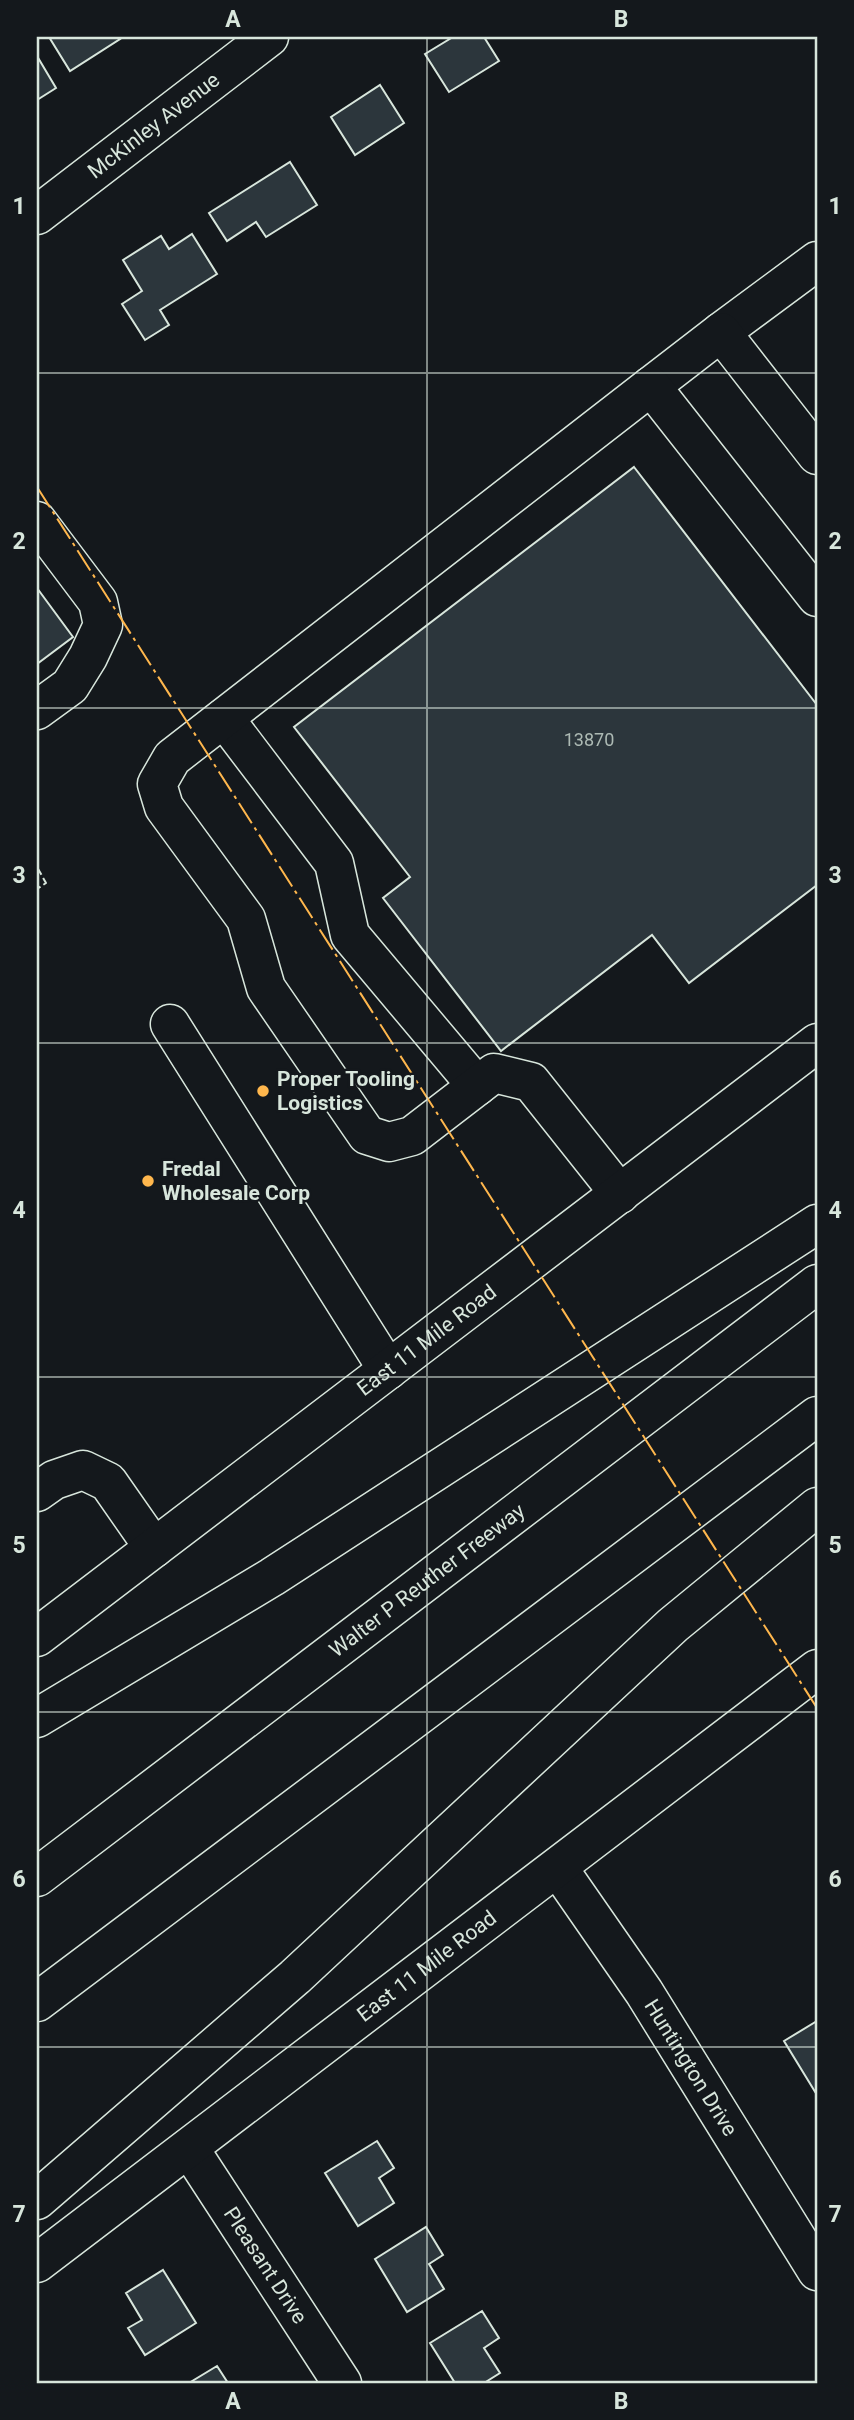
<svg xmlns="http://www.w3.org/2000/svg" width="854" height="2420" font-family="Roboto,sans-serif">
<rect width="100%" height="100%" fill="#14181c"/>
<path fill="#2c363c" stroke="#d8e6dc" stroke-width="2" d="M49,37H118L120,39L70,71Z
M453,37H484L499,61L449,92L425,54Z
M37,56L56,88L37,100Z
M380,85L404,123L355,155L331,117Z
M290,162L317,205L266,237L256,222L227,241L209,213Z
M192,234L217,274L160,310L169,325L145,340L122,304L142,291L123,260L161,236L169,249Z
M634,467L817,705V885L689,983L652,935L501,1051L383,898L410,877L294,727Z
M37,588L73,637L37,664Z
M817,2021V2095L784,2041Z
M377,2141L394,2168L379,2178L394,2203L358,2226L325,2173Z
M426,2227L443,2255L429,2264L444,2289L407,2312L375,2259Z
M163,2270L196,2323L145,2355L128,2328L142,2320L126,2293Z
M482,2311L499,2338L484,2348L500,2373L484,2383H455L430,2343Z
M217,2366L228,2383H189Z"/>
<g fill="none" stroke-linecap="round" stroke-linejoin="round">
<g stroke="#d8e6dc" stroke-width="41">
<g id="minor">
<path id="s1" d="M37,215L269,37"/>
<path d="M721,332L817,261"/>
<path d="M651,386L721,332L817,455"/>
<path d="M37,521L98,602L103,625L88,657L70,686L37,710"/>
<path d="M224,718L334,863L350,935L477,1086"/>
<path d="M170,1024L388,1370"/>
<path d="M620,1194L531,1082L494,1073L412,1136L389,1142L367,1135L266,988L246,919L164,807L157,784L172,758L651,386L817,597"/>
<path d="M37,1492L54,1480L83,1470L108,1482L154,1548"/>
<path id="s2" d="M558,1868L644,1992L817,2271"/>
<path id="s3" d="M189,2148L342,2383"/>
</g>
</g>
<g stroke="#d8e6dc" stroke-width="41">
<g id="major">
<path id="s4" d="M37,1637L817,1043"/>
<path id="s5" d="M37,2263L817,1669"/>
</g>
</g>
<g stroke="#d8e6dc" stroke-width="41">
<g id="highway">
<path d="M37,1718L272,1577L817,1224"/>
<path id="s6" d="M37,1877L817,1284"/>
<path d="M37,2002L817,1416"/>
<path d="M37,2200L295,1977L673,1625L817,1507"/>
</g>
</g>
<use href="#minor" stroke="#14181c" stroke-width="38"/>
<use href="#major" stroke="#14181c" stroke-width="38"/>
<use href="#highway" stroke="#14181c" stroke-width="38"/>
<path stroke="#d8e6dc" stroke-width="2" stroke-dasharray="9 3.5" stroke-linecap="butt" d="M37,867L46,883L37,889"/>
<path stroke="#ffb74d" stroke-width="2" stroke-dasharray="24 5 3.5 5" stroke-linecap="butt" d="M37,487L817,1708"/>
</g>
<path fill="none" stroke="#d8e6dc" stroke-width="2" stroke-opacity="0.55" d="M427,37V2383M37,373H817M37,708H817M37,1043H817M37,1377H817M37,1712H817M37,2047H817"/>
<g fill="#ffb74d" stroke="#14181c" stroke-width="2.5">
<circle cx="263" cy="1091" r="7"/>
<circle cx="148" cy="1181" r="7"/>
</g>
<g text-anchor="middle" stroke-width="5" stroke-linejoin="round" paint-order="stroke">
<g font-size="18" fill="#adbab4">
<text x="589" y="746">13870</text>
</g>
<g font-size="21" fill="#d8e6dc" stroke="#14181c">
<text dy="7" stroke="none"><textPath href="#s1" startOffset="147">McKinley Avenue</textPath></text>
<text dy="7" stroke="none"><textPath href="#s4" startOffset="490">East 11 Mile Road</textPath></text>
<text dy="7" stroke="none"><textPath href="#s6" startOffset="490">Walter P Reuther Freeway</textPath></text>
<text dy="7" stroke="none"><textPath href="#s5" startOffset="490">East 11 Mile Road</textPath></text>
<text dy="7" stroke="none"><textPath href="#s2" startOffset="240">Huntington Drive</textPath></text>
<text dy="7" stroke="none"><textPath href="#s3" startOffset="140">Pleasant Drive</textPath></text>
</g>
<g font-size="21" font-weight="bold" fill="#d8e6dc" stroke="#14181c" text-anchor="start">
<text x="277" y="1086">Proper Tooling<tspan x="277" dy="24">Logistics</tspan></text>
<text x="162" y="1176">Fredal<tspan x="162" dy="24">Wholesale Corp</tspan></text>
</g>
</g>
<rect width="854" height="2420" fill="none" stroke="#14181c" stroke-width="77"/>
<rect x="38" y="38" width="778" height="2344" fill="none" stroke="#d8e6dc" stroke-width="2.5"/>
<g font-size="23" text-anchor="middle" font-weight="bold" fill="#d8e6dc">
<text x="233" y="27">A</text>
<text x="621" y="27">B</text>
<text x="19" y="214">1</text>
<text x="835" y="214">1</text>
<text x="19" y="549">2</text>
<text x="835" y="549">2</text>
<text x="19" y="883">3</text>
<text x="835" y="883">3</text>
<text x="19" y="1218">4</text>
<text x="835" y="1218">4</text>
<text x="19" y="1553">5</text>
<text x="835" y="1553">5</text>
<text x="19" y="1887">6</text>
<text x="835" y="1887">6</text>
<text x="19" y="2222">7</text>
<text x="835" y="2222">7</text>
<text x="233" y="2409">A</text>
<text x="621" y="2409">B</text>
</g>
</svg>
